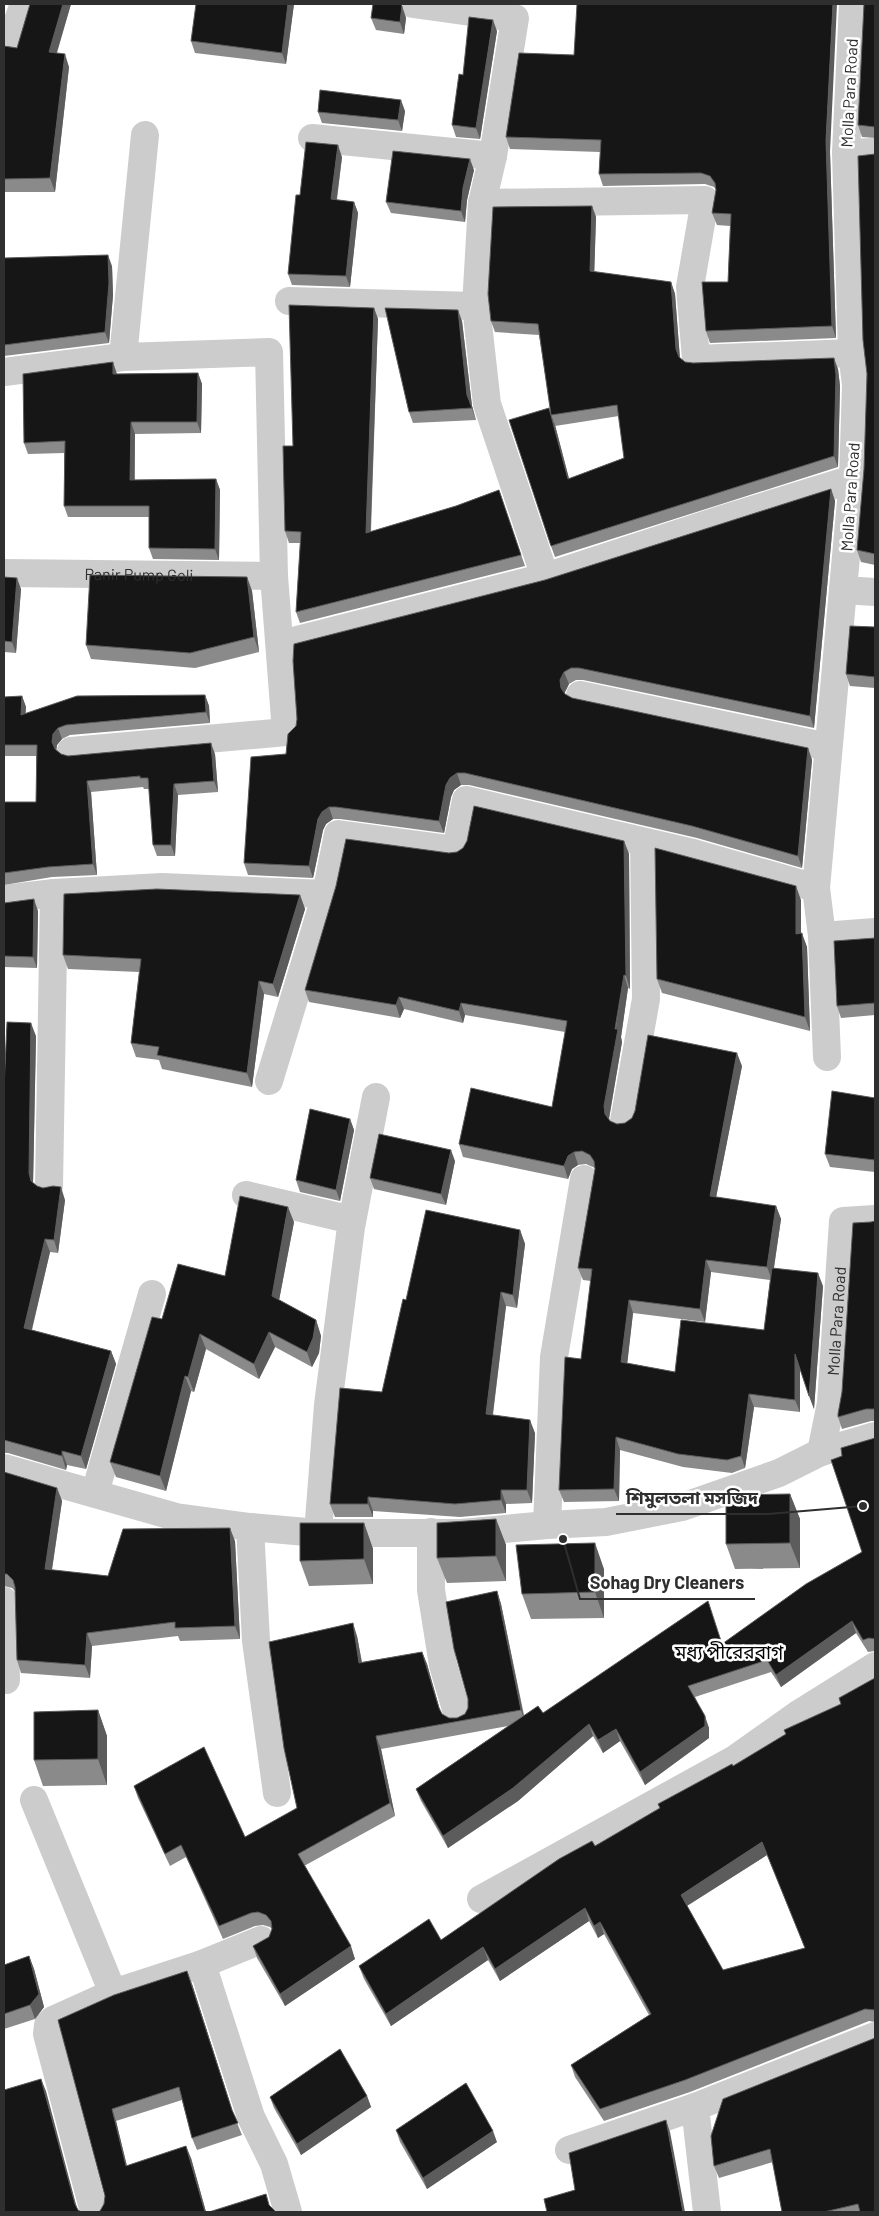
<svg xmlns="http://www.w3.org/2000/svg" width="879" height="2216" font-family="Barlow,'Noto Sans Bengali',sans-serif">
<rect width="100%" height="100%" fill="#fff"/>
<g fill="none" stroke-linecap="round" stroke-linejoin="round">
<g stroke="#ccc" stroke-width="28">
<path d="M413,4L515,18L493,156L482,203L476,306L487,404L545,577"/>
<path d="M853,4L846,153L852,353L856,385L853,479L816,888L822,936L875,932"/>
<path d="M13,34L24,4"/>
<path d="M312,138L493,156"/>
<path d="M846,153L875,152"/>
<path d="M482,203L705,200L690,287L696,359L852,353"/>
<path d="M289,301L476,306"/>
<path d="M123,357L145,135"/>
<path d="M4,372L123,357L269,352L274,576L286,732L71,751"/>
<path id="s1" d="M4,573L274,576"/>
<path d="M843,590L875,592"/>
<path d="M281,644L545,577L726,518L853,479"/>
<path d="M580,695L828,747"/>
<path d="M4,899L54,893L162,887L326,894L338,834L456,850L466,800L693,853L816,888"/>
<path d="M822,936L827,1057"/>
<path d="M269,1081L326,894"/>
<path d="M624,1121L646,999L644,842"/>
<path d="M49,1186L54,893"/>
<path d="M246,1195L352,1220"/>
<path id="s2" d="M821,1452L831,1403L843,1221L875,1219"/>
<path d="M4,1468L176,1517L250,1527L318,1533H461L547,1525L606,1522L682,1507L779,1473L821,1452L875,1436"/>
<path d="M95,1493L152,1294"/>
<path d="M547,1525L554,1357L584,1179"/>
<path d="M250,1527L256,1641L277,1793"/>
<path d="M431,1532V1590L443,1665L458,1716"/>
<path d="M318,1533L328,1405L351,1227L376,1097"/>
<path d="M4,1601L6,1680"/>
<path d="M34,1800L113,1993"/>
<path d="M481,1899L735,1759L800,1713L875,1666"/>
<path d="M202,1964L251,2117L274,2164L288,2212"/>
<path d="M569,2150L695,2107"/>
<path d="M94,2212L47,2034L48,2025L53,2020L113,1993L202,1964L261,1940"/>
<path d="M707,2212L695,2107L875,2036"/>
</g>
</g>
<path fill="#8a8a8a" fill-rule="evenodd" d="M30,4H71L57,53L69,67L55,192H4V46L17,48Z
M294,4L286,64L195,53L191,41Z
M875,4V138L862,137L858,125Z
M402,6L406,18L404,34L376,30L371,18Z
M497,31L480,139L456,137L452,125L463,75Z
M574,55L830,152L836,338L710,343L706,331L728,282L730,226L717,225L712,213L716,190L714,187L705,184L603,186L599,174L600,152L510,149L506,137Z
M405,111L402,131L322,123L318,112Z
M875,154V565L861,562L857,550L864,469Z
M342,157L337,200L354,202L358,213L350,287L292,285L288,274L300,195Z
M474,170L467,200L465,222L391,213L386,202Z
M592,206L596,217L594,272L671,282L675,294L680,358L685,362L693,363L838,369L840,386L838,467L555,557L551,546V412L539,335L495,332L491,321ZM619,416L624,458L569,479L555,425V426Z
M4,258L112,266L113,295L109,343L4,356Z
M374,308L378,319L371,532L456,506L499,490L525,566L300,623L296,612L300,543H289L285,531L293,446Z
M462,321L472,406L476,420L413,423L409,412Z
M198,373L202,384L201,433L135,434V480L216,479L220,490L219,560L153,559L149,548V517H68L64,506V453L28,454L24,443L117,374Z
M831,489L835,501L814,728L583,680H576L569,684L565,692V694L572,698L808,748L812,760L802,868L697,838L469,785H461L454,790L451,797L444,833L340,819H333L326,824L323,830L313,878L248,875L244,863L286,754L545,580Z
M4,577L21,589L16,653L4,652Z
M247,577L252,591L259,652L195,668L91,659L86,645Z
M875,627V688L850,686L846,674Z
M205,695L209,706L210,723L70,735L62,739L57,745L56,750L61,754L68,756L215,754L218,792L178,795L175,856H157L153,845L149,789H144L143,787L91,792L97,875L52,877L4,885V802H36V756H4V697L22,696L26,707L25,714Z
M624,841L629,854L630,989L628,988L621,1037L622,1042L609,1119L610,1121L617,1124L625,1123L742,1066L716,1197L776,1206L781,1219L774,1268L823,1286L814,1409L800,1368V1412L754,1407L745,1468L732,1473L683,1467L620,1450L619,1501L564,1502L559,1490L581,1359L591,1281L583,1280L578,1268L595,1168L586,1164L578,1165L572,1169L568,1179L463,1157L459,1144L552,1107L565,1032L465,1015L463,1023L404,1009L400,1018L309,1002L305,990L449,853ZM711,1272L770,1280L764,1330L675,1372L627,1363L633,1313L705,1322Z
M300,895L305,909L278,997L264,994L252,1087L162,1069L159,1060L136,1057L131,1043L139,972L68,969L63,955Z
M801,900V933L807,947L810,1031L662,993L657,979Z
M4,903L38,911L37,968L4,967Z
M875,938V1015L841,1018L837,1006Z
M36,1036L33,1183L37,1186L65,1200L58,1253L50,1252L32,1330L111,1351L116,1364L86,1469L67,1465L66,1470L8,1453H4V1088Z
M875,1098V1172L830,1167L825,1154Z
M350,1119L354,1130L340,1201L300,1192L296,1180Z
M455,1161L446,1205L374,1189L370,1178Z
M875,1221V1421H871L842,1429L838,1417L871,1222Z
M294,1222L279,1300L316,1320L321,1336L319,1353L312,1367L275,1347L259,1379L206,1349L194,1392L191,1391L166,1491L116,1477L110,1462L225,1276Z
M520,1230L525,1244L517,1308L506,1306L493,1415L535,1433L532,1503L506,1504V1513L460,1517L373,1511V1517H335L330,1504L382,1392L406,1300Z
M875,1438V1651L868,1652L856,1633L781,1687L771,1672L695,1697L709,1728V1738L645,1785L620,1741L603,1753L593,1736L518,1801L448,1848L421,1801L416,1789L508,1726L381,1749L395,1816L304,1866L355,1959L285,2006L257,1958L253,1946L269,1937L272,1929L270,1927L263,1925L255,1926L223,1939L186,1857L170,1866L138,1798L134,1786L245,1837L297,1808L357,1636L362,1662L422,1652L427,1664L440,1711L442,1714L449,1718H457L465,1714L468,1708L497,1591L501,1604L524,1715L543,1713L723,1644L862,1552L842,1456Z
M4,1472L57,1488L62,1501L52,1570L108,1576L235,1541L240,1639L180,1641L178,1636L92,1646L90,1678L21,1673L17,1660L15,1591L12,1588L4,1586Z
M790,1494L800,1519V1568L735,1569L726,1544Z
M496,1519L506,1545V1581L447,1583L437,1558Z
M364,1523L373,1549V1584L309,1586L300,1561Z
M604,1569V1618L531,1619L522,1594Z
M875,1678V2022L869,2021L690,2092L604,2121L575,2077L571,2065L649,2015L604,1934L598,1938L589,1921L500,1981L488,1960L391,2026L364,1979L359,1966L441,1940L660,1809L658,1804L733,1766L841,1704L839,1698ZM767,1855L805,1948L723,1970L687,1906Z
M98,1710L107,1736V1785L43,1786L34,1760Z
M29,1956L34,1969L44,2007L35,2019L4,2029V1965Z
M192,1984L233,2113L242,2135L197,2150L192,2138L182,2100L116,2121L127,2166L191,2158L206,2212H98L100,2211L104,2204L105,2196L58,2020Z
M875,2038V2212H782L773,2162L719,2178L714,2166Z
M367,2096L371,2107L301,2155L274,2108L270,2097Z
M396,2130L497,2142L427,2189L400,2142Z"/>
<path fill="#5c5c5c" d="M63,4H71L53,65L49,52Z
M288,4H294L286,64L282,53Z
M833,4H837L830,152L836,338L832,326L826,141Z
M402,6L406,18L404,34L400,22Z
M493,20L497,31L480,139L476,128Z
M65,54L69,67L55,192L50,178Z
M401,100L405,111L402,131L398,120Z
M338,145L342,157L335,211L331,199Z
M470,159L474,170L467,200L465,222L461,211L463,188Z
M354,202L358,213L350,287L346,276Z
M592,206L596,217L594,283L590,271Z
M108,255L112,266L113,295L109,343L105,332Z
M671,282L675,294L680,360L676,349Z
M374,308L378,319L370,545L366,533Z
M458,310L462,321L472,406L476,420L467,395Z
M834,358L838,369L840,386L838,467L834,456Z
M113,362L117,374H113Z
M198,373L202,384L201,433L197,422Z
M551,415L555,425L572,490L568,479Z
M131,422L135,434L134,491L130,480Z
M216,479L220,490L219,560L215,549Z
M831,489L835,501L814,728L810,716Z
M247,577L252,591L259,652L254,637Z
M17,578L21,589L16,653L12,642Z
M564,672L569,684L565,692V700L561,688L560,680Z
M205,695L209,706L210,723L206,712Z
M22,696L26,707L25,726L21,715Z
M58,728L62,739L57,745L56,753L52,742L53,734Z
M211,743L215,754L218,792L214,781Z
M808,748L812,760L802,868L798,856Z
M457,773L461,785L454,790L451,797L444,833L439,821L446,785L450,778Z
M87,781L91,792L97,875L93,864Z
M174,784L178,795L175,856L171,845Z
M329,807L333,819L326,824L323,830L313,878L309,866L318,819L322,812Z
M624,841L629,854L630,989L626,976Z
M796,886L801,900V947L796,934Z
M300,895L305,909L278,997L273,984Z
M34,899L38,911L37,968L33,957Z
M802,933L807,947L810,1031L805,1017Z
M624,975L628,988L621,1037L622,1042L609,1118L610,1127L605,1114L604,1106Z
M259,981L264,994L252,1087L247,1073Z
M399,997L404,1009L400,1018L396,1005Z
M461,1003L465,1015L463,1023L459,1011Z
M31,1023L36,1036L33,1186L29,1173Z
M737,1053L742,1066L714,1208L710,1196Z
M350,1119L354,1130L340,1201L336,1190Z
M451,1150L455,1161L446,1205L441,1194Z
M574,1152L578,1165L572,1169L568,1179L564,1166L568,1156Z
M61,1187L65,1200L58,1253L54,1240Z
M776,1206L781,1219L772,1280L767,1267Z
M288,1207L294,1222L277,1311L272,1296Z
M520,1230L525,1244L517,1308L513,1295Z
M45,1239L50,1252L29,1341L24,1328Z
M706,1260L711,1272L705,1322L700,1309Z
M818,1273L823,1286L814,1409L809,1396Z
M501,1292L506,1306L491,1428L486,1414Z
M629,1300L633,1313L626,1375L621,1362Z
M316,1320L321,1336L319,1353L312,1367L307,1352Z
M269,1332L275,1347L259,1379L254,1364Z
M200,1334L206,1349L194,1392L188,1377Z
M111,1351L116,1364L86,1469L81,1456Z
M795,1354L800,1367V1412L795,1400Z
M185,1376L191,1391L166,1491L160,1476Z
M749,1394L754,1407L745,1468L741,1456Z
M530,1420L535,1433L532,1503L527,1490Z
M616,1437L620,1450L619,1501L614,1489Z
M62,1451L67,1465L66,1470L62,1456Z
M57,1488L62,1501L50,1582L45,1569Z
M501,1490L506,1504V1513L501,1500Z
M790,1494L800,1519V1568L790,1543Z
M368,1497L373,1511V1517L368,1504Z
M496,1519L506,1545V1581L496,1556Z
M364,1523L373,1549V1584L364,1559Z
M230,1528L235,1541L240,1639L235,1626Z
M595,1543L604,1569V1618L595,1592Z
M497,1591L501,1604L525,1723L521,1710Z
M852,1621L856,1633L781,1687L776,1675Z
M353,1623L357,1636L364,1675L359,1663Z
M87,1633L92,1646L90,1678L85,1665Z
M422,1652L427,1664L443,1721L439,1708Z
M4,1694V1695L5,1737L4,1733Z
M98,1710L107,1736V1785L98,1759Z
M705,1716L709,1728V1738L645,1785L640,1772Z
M589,1724L593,1736L518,1801L448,1848L443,1836Z
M616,1729L620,1741L603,1753L598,1740Z
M376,1736L381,1749L395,1816L390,1803Z
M762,1842L767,1855L685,1907L681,1895Z
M585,1908L589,1921L500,1981L495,1969Z
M600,1922L604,1934L598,1938L594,1926Z
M351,1946L355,1959L285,2006L280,1994Z
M483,1947L488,1960L391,2026L386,2014Z
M29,1956L34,1969L44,2007L35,2019L30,2005Z
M187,1971L192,1984L236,2122L232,2110Z
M41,2079L46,2091L78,2212L75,2204Z
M367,2096L371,2107L301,2155L297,2144Z
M112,2109L116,2121L130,2179L126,2166Z
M666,2120L670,2132L685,2212H683Z
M493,2131L497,2142L427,2189L423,2178Z
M186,2146L191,2158L206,2212H205Z"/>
<path fill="#161616" stroke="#5c5c5c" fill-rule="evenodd" d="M30,4H63L49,52L65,54L50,178L4,179V46L17,48Z
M196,4H288L282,53L191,41Z
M373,4H400L402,6L400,22L371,18Z
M577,4H833L826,141L832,326L706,331L702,282H728L731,214L712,213L716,190L715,183L710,176L701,173L599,174L601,140L506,137L519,53L574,55Z
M864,4H875V127L858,125Z
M469,17L493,20L476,128L452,125L459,74L463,75Z
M320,90L401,100L398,120L318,112Z
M306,142L338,145L331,199L354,202L346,276L288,274L296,195H300Z
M393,151L470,159L463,188L461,211L386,202Z
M875,154V554L857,550L864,469L867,374L863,340L858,156Z
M592,206L590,271L671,282L676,349L679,357L685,362L693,363L834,358L836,375L834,456L551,546L509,420L549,408L568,479L624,458L617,405L551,415L538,324L491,321L488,294L493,207Z
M108,255L109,283L105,332L4,345V258Z
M289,305L374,308L366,533L456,506L499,490L521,555L296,612L301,532L285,531L283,446H293Z
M385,308L458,310L467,395L472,408L409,412Z
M113,362V374L198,373L197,422H131L130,480L216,479L215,549L149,548V506H64L65,441L24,443L23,374Z
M831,489L810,716L579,668H571L564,672L560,680L561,688L565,694L572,698L808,748L798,856L692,826L465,773H457L450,778L446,785L439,821L336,807H329L322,812L318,819L309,866L244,863L251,757L286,754L288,734L296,726L297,719L293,661L294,644L545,580Z
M90,575L247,577L254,637L190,653L86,645Z
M4,577L17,578L12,642L4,641Z
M850,626L875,627V677L846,674Z
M205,695L206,712L66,725L58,728L53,734L52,742L55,749L61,754L68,756L211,743L214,781L174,784L171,845H153L148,778H140V776L87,781L93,864L48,867L4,873V802H36L37,745H4V697L22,696L21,715L77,696Z
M474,806L624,841L626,976L624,975L615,1029H618L604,1106L605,1114L610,1121L617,1124L625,1123L632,1118L635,1111L648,1035L737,1053L710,1196L776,1206L767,1267L706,1260L700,1309L629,1300L621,1362L675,1372L681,1320L764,1330L772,1268L818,1273L809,1396L795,1354V1400L749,1394L741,1456L727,1460L678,1454L616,1437L614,1489L559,1490L565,1357L581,1359L592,1269L578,1268L595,1169L594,1161L590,1155L582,1151L574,1152L568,1156L564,1166L459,1144L471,1088L552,1107L567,1021L461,1003L459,1011L399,997L396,1005L305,990L336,886L346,839L449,853L457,852L463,848L467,841Z
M655,848L796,886V934L802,933L805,1017L657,979Z
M157,889L300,895L273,984L259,981L247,1073L157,1055L159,1047L131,1043L141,959L63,955L64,894Z
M34,899L33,957L4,956V903Z
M875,938V1003L837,1006L834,941Z
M7,1022L31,1023L29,1173L31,1181L37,1186L43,1188L53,1186L61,1187L54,1240L45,1239L24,1328L111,1351L81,1456L62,1451V1456L4,1440V1088Z
M832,1091L875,1098V1160L825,1154Z
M310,1109L350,1119L336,1190L296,1180Z
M379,1134L451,1150L441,1194L370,1178Z
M240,1196L288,1207L272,1296L316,1320L313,1338L307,1352L269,1332L254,1364L200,1334L188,1377L185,1376L160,1476L110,1462L152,1317L162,1319L178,1264L225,1276Z
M426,1210L520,1230L513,1295L501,1292L486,1414L530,1420L527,1490H501V1500L455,1504L368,1497V1504H330L340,1388L382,1392L403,1299L406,1300Z
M875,1221V1409H866L838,1417V1414L842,1392L853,1223L871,1222Z
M875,1438V1639L869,1638L863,1640L852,1621L776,1675L767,1660L688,1686L705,1716V1726L640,1772L616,1729L598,1740L589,1724L513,1788L443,1836L416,1789L538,1706L543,1713L708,1601L722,1644L806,1584L862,1552L831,1460L842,1456L841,1448Z
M4,1472L57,1488L45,1569L108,1576L123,1529L230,1528L235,1626L175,1628V1622L87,1633L85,1665L17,1660L15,1587L13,1580L7,1574H4Z
M790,1494V1543L726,1544V1495Z
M496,1519V1556L437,1558V1523Z
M300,1523H364V1559L300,1561Z
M595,1543V1592L522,1594L516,1545Z
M497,1591L521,1710L376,1736L390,1803L298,1854L351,1946L280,1994L253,1946L269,1937L272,1929L271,1921L266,1915L258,1912L251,1913L219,1926L181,1845L165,1854L134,1786L204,1747L245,1837L297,1808L284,1748L269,1642L353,1623L359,1663L422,1652L439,1708L442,1714L449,1718H457L465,1714L468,1708V1699L454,1649L446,1602Z
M875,1678V2010L865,2009L685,2080L600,2109L571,2065L651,2014L600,1922L594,1926L585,1908L495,1969L483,1947L386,2014L359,1966L429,1919L441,1940L559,1859L592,1841L595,1846L660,1808L658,1804L732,1764L733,1766L786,1734L784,1730L841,1704L839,1698ZM762,1842L805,1948L723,1970L681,1895Z
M98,1710V1759L34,1760V1712Z
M29,1956L39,1994L30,2005L4,2014V1965Z
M187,1971L232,2110L238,2123L192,2138L179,2087L112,2109L126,2166L186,2146L205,2212H98L100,2211L104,2204L105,2196L58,2020L114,1995Z
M875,2038V2212H860L858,2204L824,2212H782L770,2149L714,2166L711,2136L723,2099Z
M340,2049L367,2096L297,2144L270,2097Z
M41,2079L75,2204L78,2210L81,2212H4V2090Z
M466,2083L493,2131L423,2178L396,2130Z
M666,2120L683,2212H547L544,2199L575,2190L569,2153Z
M266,2194L269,2205L276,2212H209Z"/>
<g text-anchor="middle" stroke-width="5" stroke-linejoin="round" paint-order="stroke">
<g font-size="16" fill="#2f2f2f" stroke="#fff">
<text transform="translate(849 93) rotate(-87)" y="6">Molla Para Road</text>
<text transform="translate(850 497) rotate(-86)" y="6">Molla Para Road</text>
<text dy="6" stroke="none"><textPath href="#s1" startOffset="135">Panir Pump Goli</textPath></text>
<text dy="6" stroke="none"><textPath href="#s2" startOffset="132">Molla Para Road</textPath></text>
</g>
<g font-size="19" fill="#000" stroke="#fff">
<text x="729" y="1659">মধ্য পীরেরবাগ</text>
</g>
</g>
<path fill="none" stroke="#2f2f2f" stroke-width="2" d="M863 1506L768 1514H616M563 1539L580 1599H755"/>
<g fill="#2f2f2f" stroke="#fff" stroke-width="2">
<circle cx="863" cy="1506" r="5"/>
<circle cx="563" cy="1539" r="5"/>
</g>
<g font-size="18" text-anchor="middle" font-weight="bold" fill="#2f2f2f" stroke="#fff" stroke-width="5" stroke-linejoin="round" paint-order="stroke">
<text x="692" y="1504">শিমুলতলা মসজিদ</text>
<text x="667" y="1589">Sohag Dry Cleaners</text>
</g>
<rect width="879" height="2216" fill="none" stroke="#2f2f2f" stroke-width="10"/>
</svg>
